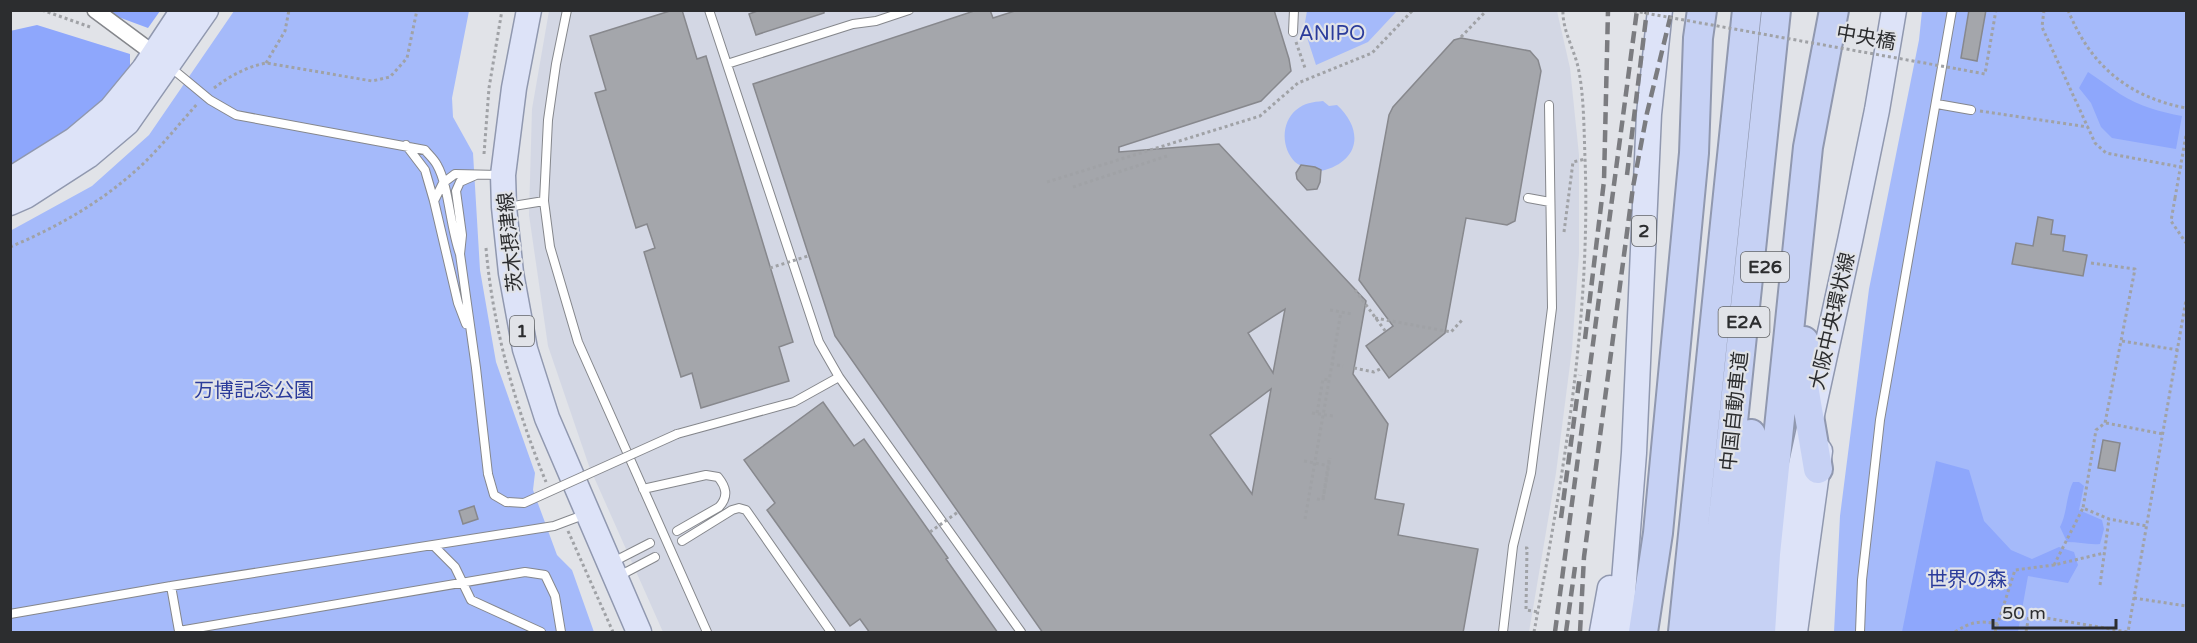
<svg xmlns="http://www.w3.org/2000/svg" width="2197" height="643" font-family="'Varela Round','Noto Sans JP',sans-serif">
<rect width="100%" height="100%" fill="#e1e3e8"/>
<path fill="#d3d7e4" d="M549,11H1557L1570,68L1579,155V254L1572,349L1556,473L1529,632H663L589,466L548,346L529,215L532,109Z"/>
<path fill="#a5bafa" d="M234,11H469L452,98L453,117L473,153L480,270L496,362L535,473L533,490L557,555L572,570L594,632H11L10,231L92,186L149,135Z
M1307,11V10L1397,11L1368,42L1316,65L1304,28Z
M1922,11H2186V632H1834L1840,516L1869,289L1919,40Z
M1323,101L1329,106L1337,105C1365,131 1359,162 1321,171C1313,164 1302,169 1295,162C1281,148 1281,123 1296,110C1304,103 1313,102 1323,101Z"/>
<path fill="#8ea7fc" d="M102,11H160L148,28Z
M37,25L130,54V75L102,107L51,147L10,167V31Z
M2088,72C2099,79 2109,87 2120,94C2139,106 2160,112 2182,116L2176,149L2112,138L2101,127L2091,103L2079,88Z
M1936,461L1969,470L1984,521L2011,550L2032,559L2059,547L2074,552L2078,565L2068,583L2028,576L2018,632H1902Z
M2073,482H2079L2084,486L2079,510L2102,520L2104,529L2100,544C2088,545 2079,542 2067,542L2060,527C2067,514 2066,496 2073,482Z"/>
<path fill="#a4a6ab" stroke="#87888d" stroke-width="1.5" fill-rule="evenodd" d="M673,10H682L697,59L706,56L793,342L779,347L789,381L701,408L692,373L681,377L644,252L655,248L647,224L636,228L595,93L606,90L590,36Z
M760,10H824V13L756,35L749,14Z
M977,10H990L993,18L1018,10H1274L1289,59L1291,71L1261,101L1119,147V152L1219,144L1366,301L1353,374L1388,424L1375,499L1404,504L1398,535L1478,549L1463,633H1043L835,336L753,84ZM1285,309L1273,373L1248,333ZM1271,389L1252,494L1210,435Z
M1969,10H1986L1977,61L1961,58Z
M1461,38L1530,51L1538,60L1541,71L1515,221L1507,225L1466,218L1445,333L1389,378L1366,346L1393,326L1359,280L1389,115L1393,107L1454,40Z
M1301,165L1315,167L1321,170L1320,182L1317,189L1307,190L1297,179L1296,173Z
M2038,217L2053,220L2051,234L2065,236L2063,251L2087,255L2083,276L2012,264L2016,243L2033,246Z
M823,402L854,446L864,439L948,558L946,559L998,633H870L860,619L850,626L767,510L775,503L744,460Z
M2103,440L2120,443L2115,471L2098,468Z
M474,506L478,519L463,524L459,511Z"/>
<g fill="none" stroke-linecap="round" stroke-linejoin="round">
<g stroke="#85878c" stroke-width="10">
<path id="service" d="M567,10L556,64L548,120L544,201L550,247L578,342L707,632
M709,10L819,342L839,377L1021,632
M1293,32L1294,10
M727,64L853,24L876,21L909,10
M169,66L210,100L236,115L425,150C428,154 434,159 437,165C449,186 450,227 460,254
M1937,104L1971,110
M406,145L425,170L434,201L458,303L466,324
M476,175L460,182L456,191L462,235L460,254L476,368L488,474
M1528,198L1550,202
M434,201L443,183L455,174L499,175
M507,207L544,201
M677,434L794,402L839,377
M643,489L706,475L718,477C726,487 729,496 719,507L677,531
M682,541L732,510L739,508L746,510L831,632
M434,546L455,567L471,600L541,632
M611,563L650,543
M617,577L655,557
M171,586L179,631L525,572L545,575L555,596L561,632
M10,614L171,586L554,526L586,514
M1503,632L1513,546L1531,473L1552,308L1549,105
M1860,632L1862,580L1880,420L1952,10"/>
</g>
<g stroke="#85878c" stroke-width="18">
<path id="minor" d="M95,10L161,59"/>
</g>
<g stroke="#9098af" stroke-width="27">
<path id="primary" d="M529,10L514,88L503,175L504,207L511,273L525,349L547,418L639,632
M10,180L74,140L111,109L144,69L183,10
M10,203L26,196L88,156L127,123L206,10
M1602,632L1610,588
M1620,632L1634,453L1649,114L1660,10
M1773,632L1792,506L1850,241L1877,110L1894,10
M1795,632L1820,451"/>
</g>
<g stroke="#9098af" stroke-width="32">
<path id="motorway" d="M1804,341V386L1818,469
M1643,632L1658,533L1694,153L1698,38L1702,10
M1683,632L1747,10
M1711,632L1776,10
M1735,632L1751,434
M1761,632L1766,554L1808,147L1834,10"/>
</g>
<path stroke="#a0a2a6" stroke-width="3" stroke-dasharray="3 3" stroke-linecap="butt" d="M42,10L90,27
M2044,10L2042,27L2095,143L2106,153L2186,168
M2068,10C2090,65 2128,97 2186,108
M1461,37L1487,10
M1296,42L1305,68
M266,63L285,31L289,10
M1958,69L1985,74L1996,10
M214,88C230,76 246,67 266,63L372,81L390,77L407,58L417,10
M1980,111L2088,127
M484,154L489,88L502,10
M1047,182L1260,116L1298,83L1372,53L1413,10
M1073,187L1167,156
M2175,198L2171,221L2186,243
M1564,232L1573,162L1585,159
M10,247C60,226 107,199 146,161C164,143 181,122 198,103
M486,248C493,329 515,406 546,482
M2091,263L2135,269L2105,423L2096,430L2083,508L2109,519L2147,526
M1355,290L1386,332
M1330,310L1352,314
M1375,318L1451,332L1463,319
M2122,341L2178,350
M1331,364L1343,366
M1354,368L1374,372L1382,368
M1317,413L1323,379L1328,380
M2106,423L2163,434
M1323,498L1329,460
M1317,499L1323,500
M1323,500L1330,458
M1305,519L1341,312
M568,531L613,632
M1525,548H1527L1526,610L1538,612
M2054,565L2083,508
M2100,585L2109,519
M2134,598L2186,606
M1534,632C1563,477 1591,317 1585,158C1584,132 1584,97 1579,72C1576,52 1562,31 1563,10
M1955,632C1970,622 1980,620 1998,624
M1995,632L2015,570L2054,565L2104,553
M2026,632L2029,615L2128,632L2186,300"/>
<use href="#service" stroke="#fff" stroke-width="8"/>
<use href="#minor" stroke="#fff" stroke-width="15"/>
<use href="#primary" stroke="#dde3f8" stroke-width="24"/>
<use href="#motorway" stroke="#c6d1f4" stroke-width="28"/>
<path stroke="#7b7c80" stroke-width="4.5" stroke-dasharray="12 6" stroke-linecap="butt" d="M1627,175L1647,10
M1585,339L1604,181L1608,10
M1561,518L1580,375
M1555,632L1637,10
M1566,632L1575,567
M1580,632L1584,557L1633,187L1647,113L1672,10"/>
<g stroke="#85878c" stroke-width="10" stroke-linecap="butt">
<path id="service-bridge" d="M488,474L494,495L506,502L524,503L677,434"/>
</g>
<path stroke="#a0a2a6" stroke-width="3" stroke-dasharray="3 3" stroke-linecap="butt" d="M1628,10L1958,69
M2175,198L2186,135
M770,268L808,256
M1312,413L1333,416
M1304,461L1325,465
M930,532L958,512"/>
<use href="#service-bridge" stroke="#fff" stroke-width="8"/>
</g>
<g text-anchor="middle" stroke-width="4.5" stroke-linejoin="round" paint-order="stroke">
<g fill="#e1e3e8" stroke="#626466" stroke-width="1.5">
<rect x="1632" y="216" width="24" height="30" rx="4.5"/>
<rect x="1741" y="252" width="48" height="30" rx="4.5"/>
<rect x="1718.5" y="307" width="51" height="30" rx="4.5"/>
<rect x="510" y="316" width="24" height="30" rx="4.5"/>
</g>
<g font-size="18" font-weight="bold" fill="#2c2d2f">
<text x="1644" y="237">2</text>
<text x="1765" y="273">E26</text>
<text x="1744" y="328">E2A</text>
<text x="522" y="337">1</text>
</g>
<g font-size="20" fill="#2b3c9b" stroke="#e1e3e8">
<text x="1332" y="40">ANIPO</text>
<text x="254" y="397">万博記念公園</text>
<text x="1967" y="586">世界の森</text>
</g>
<g font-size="20" fill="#2c2d2f" stroke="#e1e3e8">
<text transform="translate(1866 37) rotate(10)" y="7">中央橋</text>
<text transform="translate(510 242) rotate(-96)" y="7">茨木摂津線</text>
<text transform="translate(1832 321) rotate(-77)" y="7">大阪中央環状線</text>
<text transform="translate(1734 411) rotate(-84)" y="7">中国自動車道</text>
</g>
</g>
<rect width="2197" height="643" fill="none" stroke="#2c2d2f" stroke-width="24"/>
<path d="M1993 619v9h123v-9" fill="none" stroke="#2c2d2f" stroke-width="3"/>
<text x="2002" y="619" font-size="18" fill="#2c2d2f" stroke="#e1e3e8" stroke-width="4.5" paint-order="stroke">50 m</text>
</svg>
